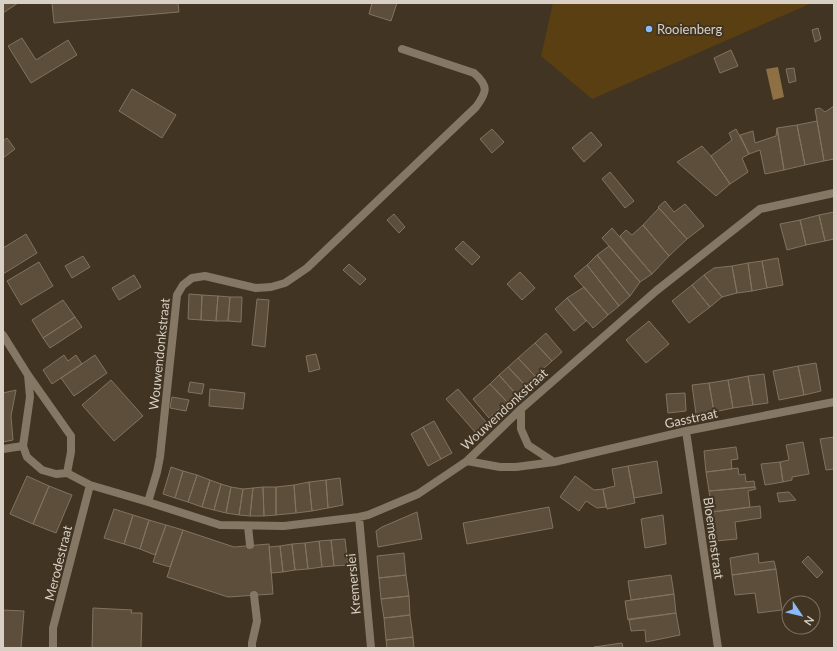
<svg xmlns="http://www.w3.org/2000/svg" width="837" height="651" font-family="Lato,sans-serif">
<rect width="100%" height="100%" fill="#413422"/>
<path fill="#593f12" d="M553,3H812L592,99L541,56Z"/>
<path fill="#8d7044" d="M778,67L784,97L773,100L766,69Z"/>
<path fill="#5c4e3b" stroke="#82735f" d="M3,3H18L3,13Z
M52,3H178L179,12L54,23Z
M372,3H397L391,21L369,14Z
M818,28L821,39L815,42L812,30Z
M22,38L36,60L68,40L77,55L31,83L8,46Z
M731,50L738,66L720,73L714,58Z
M794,68L796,81L789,83L786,69Z
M132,89L176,115L162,138L119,111Z
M834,106V159L824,161L815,109L820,108L825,112Z
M817,121L824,161L805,165L797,125Z
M797,125L805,165L784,170L777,128Z
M777,128L784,170L765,174L760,150L749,154L740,135L753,131L755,143L776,136Z
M492,129L504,142L492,153L480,139Z
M736,129L749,154L742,158L748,172L730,184L711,156L732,140L729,133Z
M591,132L602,145L584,162L572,148Z
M7,138L15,149L3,158V141Z
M702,146L711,156L730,184L716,196L677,162Z
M610,172L634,201L625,208L602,179Z
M665,201L674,212L685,204L704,226L687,239L658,207Z
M659,208L687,239L669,256L643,225Z
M834,212V239L825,241L819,215Z
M394,214L405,227L399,233L387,220Z
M819,215L825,241L806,245L800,220Z
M800,220L806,245L787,250L780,224Z
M643,225L669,256L652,274L620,236L626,230L632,235Z
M612,228L652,274L640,282L602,238Z
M26,234L37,253L3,274V248Z
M463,241L480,257L472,265L455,249Z
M609,246L640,282L630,296L597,255Z
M597,255L630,296L619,306L587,265Z
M83,256L90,267L72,278L65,266Z
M778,258L783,285L767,288L762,261Z
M762,261L767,288L752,291L748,263Z
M39,262L53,286L21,305L7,281Z
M748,263L752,291L737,293L732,266Z
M349,264L366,279L360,285L343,270Z
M587,265L619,306L608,315L574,276Z
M732,266L737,293L722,297L704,275L714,268Z
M520,272L535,288L522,300L507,284Z
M134,275L141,287L119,300L112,288Z
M704,275L722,297L710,307L692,285Z
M692,285L710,307L689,323L672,301Z
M584,287L608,315L593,328L567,298Z
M189,294L202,295L201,320L188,319Z
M202,295L218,296L216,321L201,320Z
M218,296L230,297L228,321H216Z
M230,297H242L241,322L228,321Z
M567,298L586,321L574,331L555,309Z
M257,299L269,300L265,347L252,345Z
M63,300L75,317L43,338L32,320Z
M75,317L82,327L50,348L43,338Z
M649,321L669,344L646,363L626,340Z
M546,333L562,352L552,361L535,343Z
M535,343L552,361L535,376L518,358Z
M316,354L320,369L309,372L306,356Z
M64,355L68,361L76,355L82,364L52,384L43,370Z
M95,355L107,373L74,396L61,378Z
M518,358L535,376L525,385L508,367Z
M816,363L821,391L804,395L798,366Z
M798,366L804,395L779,400L773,371Z
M508,367L525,385L516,394L499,375Z
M764,374L768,403L753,405L748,376Z
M499,375L516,394L507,402L490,384Z
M748,376L753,405L733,408L728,380Z
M111,380L143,416L114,441L82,405Z
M728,380L733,408L714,412L709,383Z
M190,382L204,384L202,394L188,392Z
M709,383L714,412L696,414L692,385Z
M490,384L507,402L489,418L473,399Z
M210,389L245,393L243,409L209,406Z
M458,389L486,422L475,432L446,399Z
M16,390L11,416L13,440L3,442V393Z
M685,393L686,411L668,413L666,394Z
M172,397L189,400L186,411L170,408Z
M434,421L452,453L441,459L423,427Z
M423,427L441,459L428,466L411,434Z
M834,437V469L826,470L820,439Z
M803,442L809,474L792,477V480L783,482L780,462L789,460L786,445Z
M736,447L738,459L731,460L732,469L706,472L704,451Z
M657,461L662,493L634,498L628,466Z
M780,462L783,482L765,485L761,464Z
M628,466L635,503L607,509L603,489L615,486L612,469Z
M171,467L183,471L175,498L163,494Z
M738,468L739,475L745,474L746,482L754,481L755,487L709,491L706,472Z
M183,471L197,475L188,502L175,498Z
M197,475L210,480L202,507L188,502Z
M27,476L49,486L33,524L10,514Z
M575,476L594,490L603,489L606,507L597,508L586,501L579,511L560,497Z
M340,478L343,505L328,508L326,480Z
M210,480L221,484L214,510L202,507Z
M326,480L328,508L312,511L309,482Z
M309,482L312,511L296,513L294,485Z
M221,484L231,487L226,513L214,510Z
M294,485L296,513L276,515V487Z
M49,486L72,495L56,533L33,524Z
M231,487L243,489L239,515L226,513Z
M263,487L264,516H250L253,488Z
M263,487H276V515L264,516Z
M755,487L756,489L748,491L750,507L712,512L709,491Z
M253,488L250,516L239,515L243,489Z
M789,492L796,500L779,502L777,493Z
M760,506L761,518L735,522L737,539L716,541L712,512Z
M549,507L553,528L467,544L463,523Z
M114,509L133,515L124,544L104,538Z
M417,512L422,539L378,547L376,531L382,527Z
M133,515L149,520L140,549L124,544Z
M663,515L666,544L645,548L641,519Z
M149,520L166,525L155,555L140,549Z
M166,525L183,530L170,567L153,562Z
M183,530L234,547L269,544L273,594L228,597L167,577Z
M345,539L348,565L334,566L331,540Z
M331,540L334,566L322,567L319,541Z
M319,541L322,567L308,569L305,543Z
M305,543L308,569L295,570L292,544Z
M292,544L295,570L283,572L280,546Z
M280,546L283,572L271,573L269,547Z
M404,553L406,575L379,578L377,556Z
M758,553L759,563L774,561L776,569L732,575L730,558Z
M808,556L823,572L817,578L802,562Z
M776,569L782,610L758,613L755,593L735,595L732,575Z
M406,575L409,596L381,599L379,578Z
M671,575L674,594L631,600L628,581Z
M674,594L676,613L628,620L625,601Z
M409,596L410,615L384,618L381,599Z
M93,608L132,610L131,613H142L141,648H92Z
M3,610L24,611L21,648H3Z
M676,613L680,635L646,642L645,630L631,631L629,619Z
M410,615L413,637L386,640L384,618Z
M413,637L414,648H387L386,640Z
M622,643L623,648L594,647Z"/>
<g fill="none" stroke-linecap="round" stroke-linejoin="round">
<path stroke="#847764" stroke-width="8" d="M248,526L250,545
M252,648V643L257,621L254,595"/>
<path stroke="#847764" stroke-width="8" d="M3,335L28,375L71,436V452L67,473
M28,375L30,397L23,446L27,457L42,470L56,474L67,473L90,485L148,502L220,525L284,526L359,517L368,515L418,494L467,461L521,409L656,291L760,209L834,193
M686,431L718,648
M3,449L23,446
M467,461L500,467H516L554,462L528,445L521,429V409
M554,462L686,431L834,402
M148,502L157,472L160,457L177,295L183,285L192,278L205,276L256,288L271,287L285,283L307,268L476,107C487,92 489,86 474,73L402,49
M359,517L371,648
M53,648V628L90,485"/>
</g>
<circle fill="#8abafc" stroke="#413422" stroke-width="1.5" cx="649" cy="29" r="4"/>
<g text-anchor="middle" stroke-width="4" stroke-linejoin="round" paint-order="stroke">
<g font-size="13" fill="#d8d0c5" stroke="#413422" text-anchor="start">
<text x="657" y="34">Rooienberg</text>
</g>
<g font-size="13" fill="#d8d0c5" stroke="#413422">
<text transform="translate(159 354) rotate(-84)" y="5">Wouwendonkstraat</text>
<text transform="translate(504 409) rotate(-43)" y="5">Wouwendonkstraat</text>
<text transform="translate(691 418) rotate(-12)" y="5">Gasstraat</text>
<text transform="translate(714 538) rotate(82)" y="5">Bloemenstraat</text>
<text transform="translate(58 563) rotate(-76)" y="5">Merodestraat</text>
<text transform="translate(353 584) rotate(-95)" y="5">Kremerslei</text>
</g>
</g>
<rect width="837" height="651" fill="none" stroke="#d8d0c5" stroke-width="8"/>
<g transform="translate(801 615) rotate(125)"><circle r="19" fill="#413422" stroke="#7d7263"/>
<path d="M0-3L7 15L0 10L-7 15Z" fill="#8abafc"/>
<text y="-6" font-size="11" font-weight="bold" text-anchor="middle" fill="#d8d0c5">N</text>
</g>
</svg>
